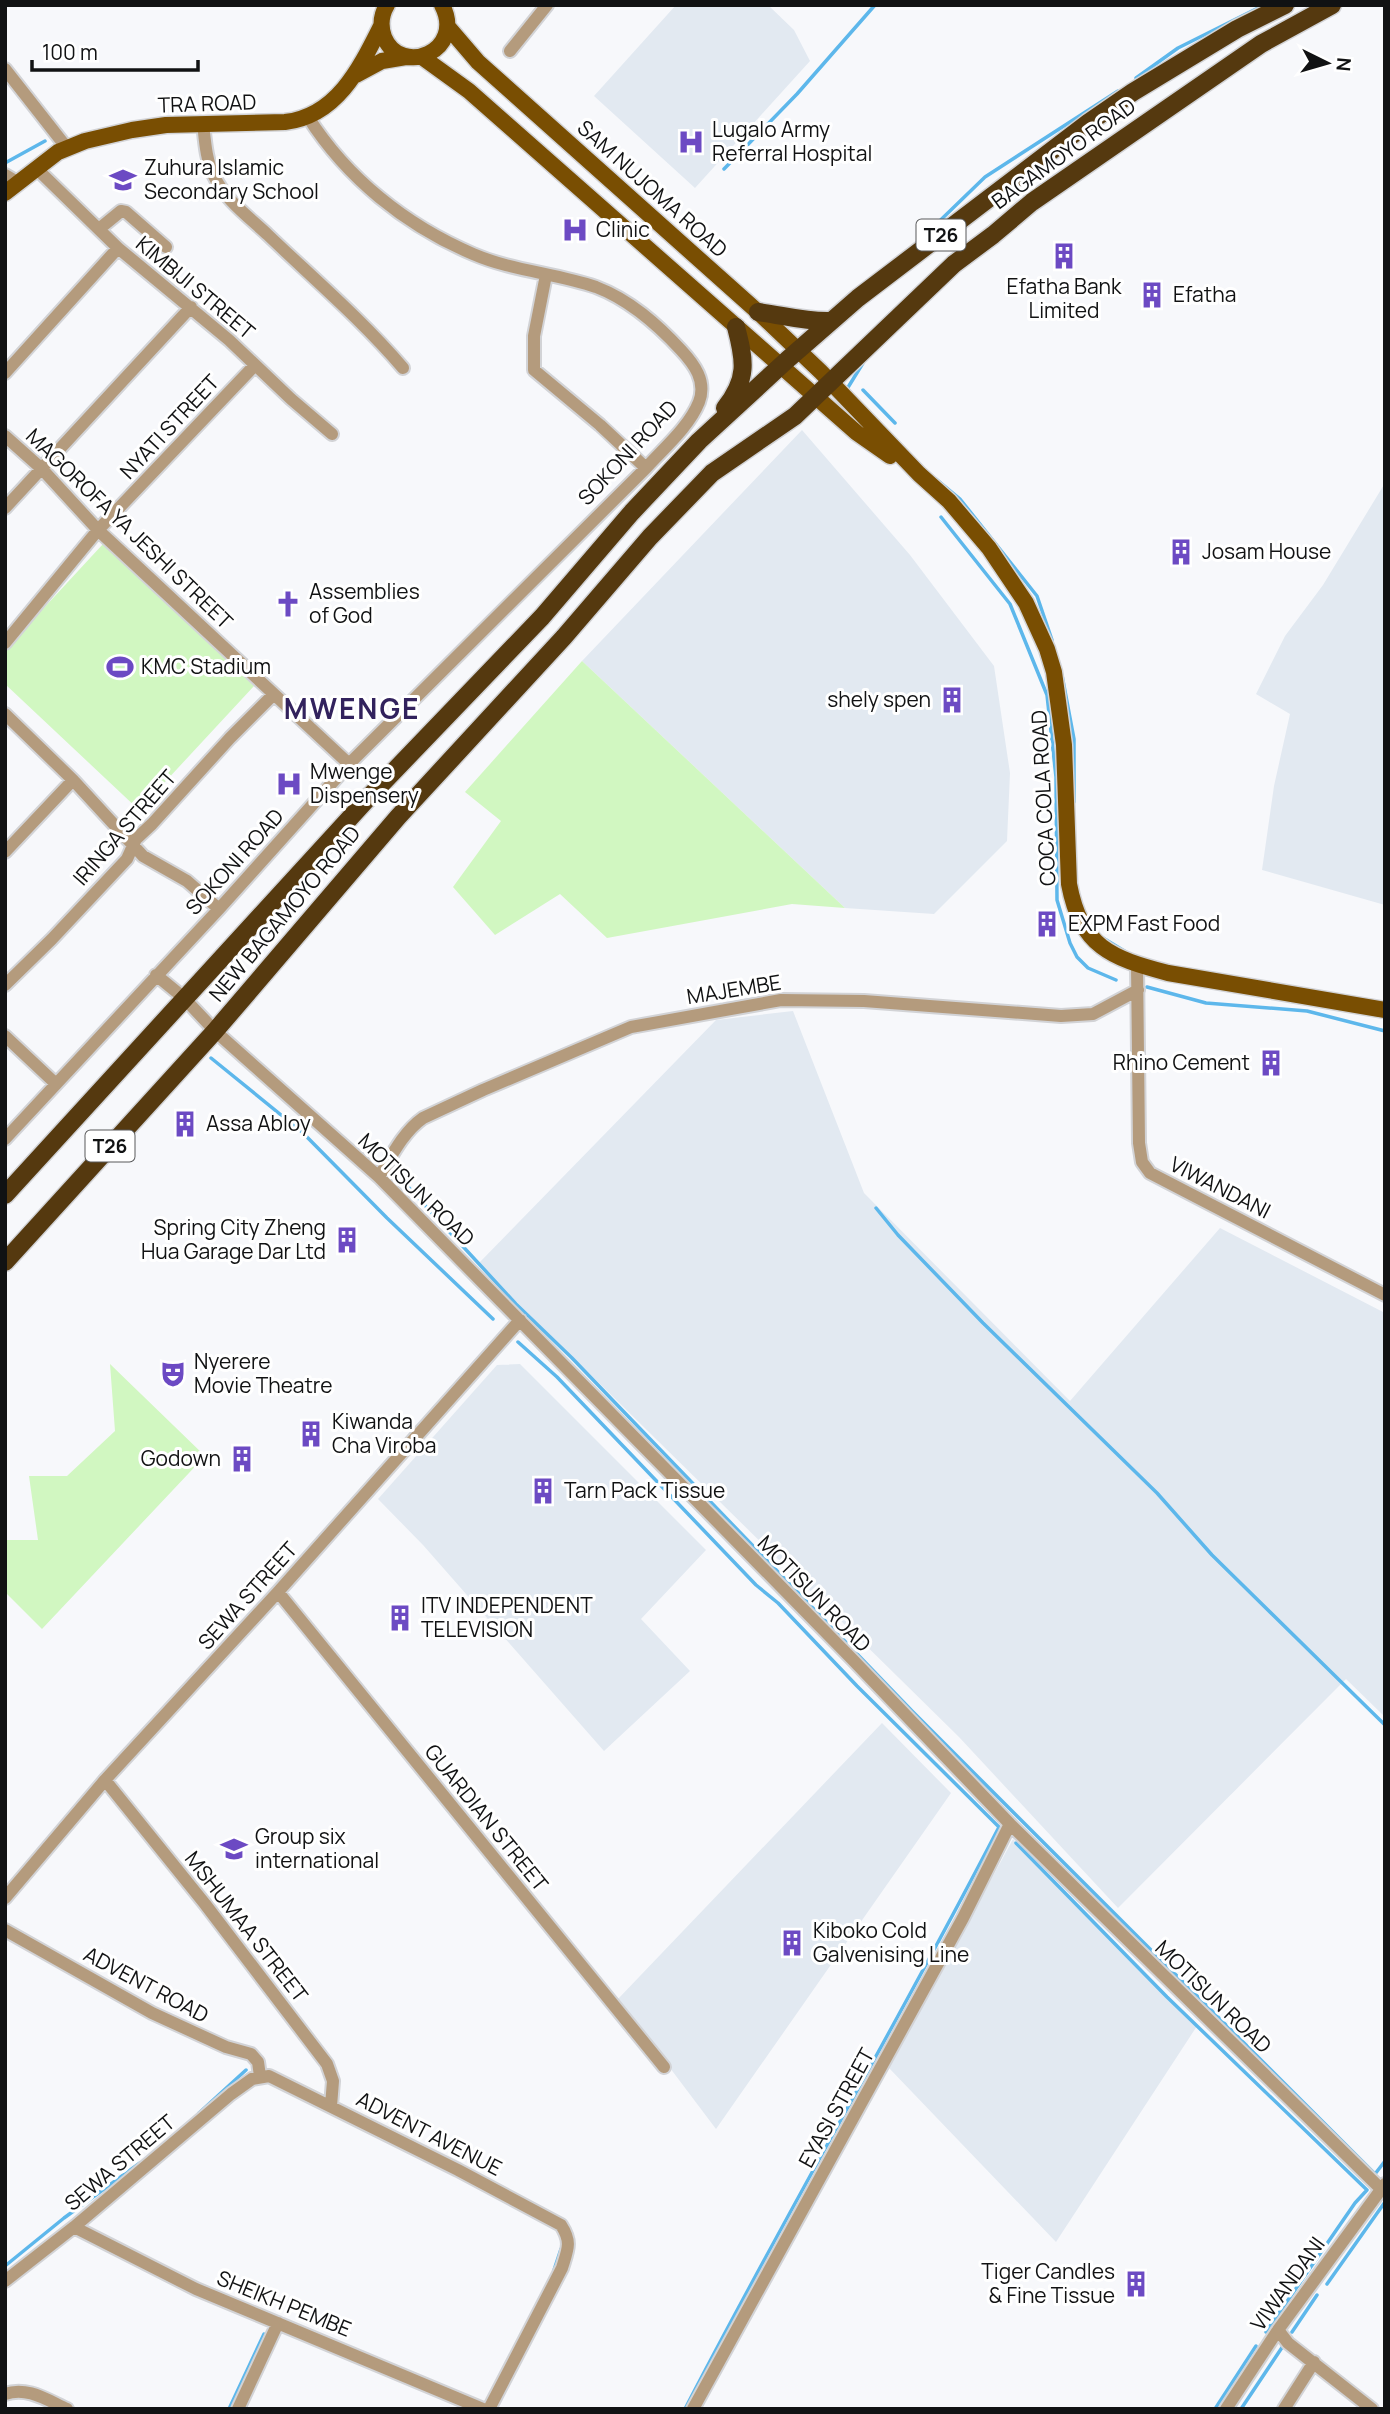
<svg xmlns="http://www.w3.org/2000/svg" width="1390" height="2414" font-family="Manrope,sans-serif">
<rect width="100%" height="100%" fill="#f7f8fb"/>
<path fill="#e2e9f1" d="M676,5H768L794,30L810,61L695,188L594,96Z
M802,430L910,555L994,666L1010,773L1007,841L934,914L845,908L582,661Z
M1385,483V905L1262,870L1274,786L1290,714L1256,694L1285,636L1323,585Z
M793,1011L864,1193L1070,1401L1220,1228L1385,1313V1717L1346,1679L1118,1908L959,1737L478,1264L716,1020Z
M520,1364L706,1550L641,1619L690,1671L604,1751L423,1545L378,1499L497,1365Z
M882,1723L951,1793L716,2129L618,1999Z
M1013,1839L1197,2026L1056,2242L889,2068Z"/>
<path fill="#d1f7c1" d="M103,544L254,686L139,810L5,684V650Z
M582,661L845,908L792,904L607,938L560,894L495,935L453,887L501,821L465,792Z
M110,1364L205,1456L42,1629L5,1592V1540H38L29,1476H67L115,1431Z"/>
<g fill="none" stroke-linecap="round" stroke-linejoin="round">
<path stroke="#5db7eb" stroke-width="3.5" d="M1136,78L1178,48L1264,5
M5,163L45,141
M724,169L797,94L875,5
M922,238L985,177L1118,91
M847,389L863,363
M863,390L895,423
M936,479L960,499L1037,596L1052,640
M941,517L1010,604L1047,695L1056,777L1057,900L1070,943L1077,957L1088,968L1116,980
M1062,675L1074,739V802
M1103,938L1126,952
M1147,987L1206,1003L1307,1011L1385,1031
M211,1058L302,1132L387,1218L493,1319
M398,1176L516,1304L572,1358L913,1712L1375,2174L1385,2161
M876,1208L898,1235L983,1323L1157,1493L1212,1555L1385,1725
M518,1342L557,1377L756,1585L778,1603L857,1686L1002,1830
M1016,1843L1167,1997L1367,2190L1355,2203L1266,2332
M199,2113L246,2070
M5,2266L64,2218L140,2163
M554,2270L561,2249
M1327,2284L1385,2202
M1292,2332L1317,2295
M229,2409L264,2334
M685,2409C786,2213 898,2023 999,1827
M1215,2409L1256,2346
M1241,2409L1283,2346"/>
<g stroke="#d2d3d6" stroke-width="16">
<path id="minor" d="M510,51L547,5
M5,69L67,148
M203,123C205,141 206,160 214,176C225,200 249,217 268,235C314,279 362,320 403,368
M36,168L118,248L229,340L291,399L332,434
M5,175L17,182
M99,229L121,211L126,212L166,247
M546,275L534,336V370L600,425L646,468
M5,373L118,248
M5,436L42,469L98,530L349,764
M5,508L191,307
M5,643L98,530L255,365
M5,714L73,780L143,856L187,881L219,909
M5,852L73,780
M1137,965L1139,1143L1142,1162L1150,1173L1385,1295
M156,975L184,998L215,1031L379,1177L853,1660L1010,1824L1381,2189
M5,985L52,939L127,859L136,839L152,824L230,738L273,695
M5,1036L55,1083
M5,1139L219,909L349,764L646,468C664,448 689,427 699,402C707,381 694,364 681,350C657,324 630,300 596,287C556,273 512,271 473,254C405,225 347,178 308,117
M379,1177C391,1157 403,1132 423,1118L483,1090L631,1027L781,1000L864,1001L1061,1016L1093,1014L1138,990
M278,1592L664,2067
M105,1780L205,1904L327,2064L333,2081L331,2106
M5,1898L105,1780L278,1592L520,1320
M5,1930L152,2013L226,2047L251,2054L258,2062L260,2076
M74,2227L196,2289L483,2409
M5,2281L74,2227L231,2094L252,2079L269,2076L458,2170L561,2225C572,2242 568,2249 562,2268L489,2409
M1278,2330L1288,2343L1372,2409
M5,2394C27,2386 47,2400 67,2409
M238,2409L278,2323
M693,2409L963,1918L1010,1824
M1226,2409L1278,2330L1385,2184
M1284,2409L1314,2362"/>
</g>
<g stroke="#d2d3d6" stroke-width="19">
<path id="major" d="M387,5C381,15 380,26 384,37C401,78 466,51 442,5
M448,27L478,62L758,312L821,372L919,474L949,501L989,548L1026,603L1047,649L1054,672L1064,745L1069,884C1081,947 1111,958 1168,973L1385,1010
M422,57L469,91L857,433L890,456
M356,75L382,61L406,57
M5,193L58,152L85,141L132,130L166,125L285,122C337,116 360,68 381,26"/>
</g>
<g stroke="#d2d3d6" stroke-width="21">
<path id="highway" d="M758,312C782,315 806,322 830,321
M725,408C748,379 745,361 736,327
M5,1195L370,796L542,617L632,512L699,441L787,360L858,298L1088,123L1133,92L1237,29L1285,5
M5,1262L215,1031L398,817L564,637L650,537L712,473L795,416L954,264L993,235L1032,202L1261,44L1332,5"/>
</g>
<use href="#minor" stroke="#b49b7d" stroke-width="12"/>
<use href="#major" stroke="#794e02" stroke-width="16"/>
<use href="#highway" stroke="#55390f" stroke-width="18"/>
</g>
<defs>
<g id="hospital-bare" transform="scale(2.1)"><path d="M-5-5h3v3.5h4V-5h3V5h-3V1.5h-4V5h-3Z" fill="#6c4ac3" stroke="#fff" stroke-width="2.5" paint-order="stroke"/></g>
<g id="school-bare" transform="scale(2.1)"><path d="M0-5L7-2L0 1L-7-2ZM-4 1L0 2.5L4 1V4Q0 6-4 4Z" fill="#6c4ac3" stroke="#fff" stroke-width="2.5" paint-order="stroke"/></g>
<g id="building-bare" transform="scale(2.1)"><path d="M-4-6H4V6H1V3H-1V6H-4ZM-2.5-4.3h1.7v1.8h-1.7ZM.8-4.3h1.7v1.8H.8ZM-2.5-1h1.7V.8h-1.7ZM.8-1h1.7V.8H.8Z" fill="#6c4ac3" stroke="#fff" stroke-width="2.5" paint-order="stroke"/></g>
<g id="church-bare" transform="scale(2.1)"><path d="M-1.2-6h2.4v3.5h3.3v2.4h-3.3V6h-2.4V-.1h-3.3v-2.4h3.3Z" fill="#6c4ac3" stroke="#fff" stroke-width="2.5" paint-order="stroke"/></g>
<g id="stadium-bare" transform="scale(2.1)"><path d="M0-5a6.5 5 0 1 0 0 10a6.5 5 0 1 0 0-10ZM-3.5-1.8h7v3.6h-7Z" fill="#6c4ac3" stroke="#fff" stroke-width="2.5" paint-order="stroke"/></g>
<g id="theatre-bare" transform="scale(2.1)"><path d="M-5-5.5Q0-4 5-5.5V0Q5 5 0 6Q-5 5-5 0ZM-3.3-2.5H-1v1.5H-3.3ZM1-2.5H3.3v1.5H1ZM-2.8 1Q0 5.5 2.8 1Z" fill="#6c4ac3" stroke="#fff" stroke-width="2.5" paint-order="stroke"/></g>
</defs>
<g fill-rule="evenodd">
<use href="#hospital-bare" x="691" y="142"/>
<use href="#school-bare" x="123" y="180"/>
<use href="#hospital-bare" x="575" y="230"/>
<use href="#building-bare" x="1064" y="256"/>
<use href="#building-bare" x="1152" y="295"/>
<use href="#building-bare" x="1181" y="552"/>
<use href="#church-bare" x="288" y="604"/>
<use href="#stadium-bare" x="120" y="667"/>
<use href="#building-bare" x="952" y="700"/>
<use href="#hospital-bare" x="289" y="784"/>
<use href="#building-bare" x="1047" y="924"/>
<use href="#building-bare" x="1271" y="1063"/>
<use href="#building-bare" x="185" y="1124"/>
<use href="#building-bare" x="347" y="1240"/>
<use href="#theatre-bare" x="173" y="1374"/>
<use href="#building-bare" x="311" y="1434"/>
<use href="#building-bare" x="242" y="1459"/>
<use href="#building-bare" x="543" y="1491"/>
<use href="#building-bare" x="400" y="1618"/>
<use href="#school-bare" x="234" y="1849"/>
<use href="#building-bare" x="792" y="1943"/>
<use href="#building-bare" x="1136" y="2284"/>
</g>
<g text-anchor="middle" stroke-width="6" stroke-linejoin="round" paint-order="stroke">
<g fill="#fff" stroke="#58595a" stroke-width="2">
<rect x="916.5" y="219.5" width="49" height="31" rx="5"/>
<rect x="85.5" y="1130.5" width="49" height="31" rx="5"/>
</g>
<g font-size="19" font-weight="bold" fill="#111213">
<text x="941" y="242">T26</text>
<text x="110" y="1153">T26</text>
</g>
<g font-size="21" fill="#111213" stroke="#fff">
<text transform="translate(207 104) rotate(-2)" y="7">TRA ROAD</text>
<text transform="translate(1064 154) rotate(-36)" y="7">BAGAMOYO ROAD</text>
<text transform="translate(652 189) rotate(42)" y="7">SAM NUJOMA ROAD</text>
<text transform="translate(195 288) rotate(40)" y="7">KIMBIJI STREET</text>
<text transform="translate(170 427) rotate(-47)" y="7">NYATI STREET</text>
<text transform="translate(628 453) rotate(-47)" y="7">SOKONI ROAD</text>
<text transform="translate(129 529) rotate(44)" y="7">MAGOROFA YA JESHI STREET</text>
<text transform="translate(1044 798) rotate(-93)" y="7">COCA COLA ROAD</text>
<text transform="translate(125 828) rotate(-49)" y="7">IRINGA STREET</text>
<text transform="translate(235 862) rotate(-48)" y="7">SOKONI ROAD</text>
<text transform="translate(285 914) rotate(-50)" y="7">NEW BAGAMOYO ROAD</text>
<text transform="translate(734 990) rotate(-9)" y="7">MAJEMBE</text>
<text transform="translate(1220 1188) rotate(27)" y="7">VIWANDANI</text>
<text transform="translate(416 1190) rotate(44)" y="7">MOTISUN ROAD</text>
<text transform="translate(814 1594) rotate(46)" y="7">MOTISUN ROAD</text>
<text transform="translate(248 1596) rotate(-48)" y="7">SEWA STREET</text>
<text transform="translate(486 1818) rotate(51)" y="7">GUARDIAN STREET</text>
<text transform="translate(246 1927) rotate(52)" y="7">MSHUMAA STREET</text>
<text transform="translate(146 1985) rotate(28)" y="7">ADVENT ROAD</text>
<text transform="translate(1213 1997) rotate(44)" y="7">MOTISUN ROAD</text>
<text transform="translate(837 2108) rotate(-61)" y="7">EYASI STREET</text>
<text transform="translate(429 2134) rotate(27)" y="7">ADVENT AVENUE</text>
<text transform="translate(120 2163) rotate(-40)" y="7">SEWA STREET</text>
<text transform="translate(1288 2284) rotate(-54)" y="7">VIWANDANI</text>
<text transform="translate(284 2304) rotate(22)" y="7">SHEIKH PEMBE</text>
</g>
<g font-size="21" fill="#111213" stroke="#fff" text-anchor="start">
<text x="712" y="137">Lugalo Army<tspan x="712" dy="24">Referral Hospital</tspan></text>
<text x="144" y="175">Zuhura Islamic<tspan x="144" dy="24">Secondary School</tspan></text>
<text x="596" y="237">Clinic</text>
<text x="1064" y="294" text-anchor="middle">Efatha Bank<tspan x="1064" dy="24">Limited</tspan></text>
<text x="1173" y="302">Efatha</text>
<text x="1202" y="559">Josam House</text>
<text x="309" y="599">Assemblies<tspan x="309" dy="24">of God</tspan></text>
<text x="141" y="674">KMC Stadium</text>
<text x="931" y="707" text-anchor="end">shely spen</text>
<text x="310" y="779">Mwenge<tspan x="310" dy="24">Dispensery</tspan></text>
<text x="1068" y="931">EXPM Fast Food</text>
<text x="1250" y="1070" text-anchor="end">Rhino Cement</text>
<text x="206" y="1131">Assa Abloy</text>
<text x="326" y="1235" text-anchor="end">Spring City Zheng<tspan x="326" dy="24">Hua Garage Dar Ltd</tspan></text>
<text x="194" y="1369">Nyerere<tspan x="194" dy="24">Movie Theatre</tspan></text>
<text x="332" y="1429">Kiwanda<tspan x="332" dy="24">Cha Viroba</tspan></text>
<text x="221" y="1466" text-anchor="end">Godown</text>
<text x="564" y="1498">Tarn Pack Tissue</text>
<text x="421" y="1613">ITV INDEPENDENT<tspan x="421" dy="24">TELEVISION</tspan></text>
<text x="255" y="1844">Group six<tspan x="255" dy="24">international</tspan></text>
<text x="813" y="1938">Kiboko Cold<tspan x="813" dy="24">Galvenising Line</tspan></text>
<text x="1115" y="2279" text-anchor="end">Tiger Candles<tspan x="1115" dy="24">&amp; Fine Tissue</tspan></text>
</g>
<g font-size="28" font-weight="bold" letter-spacing="2" fill="#32225d" stroke="#fff">
<text x="352" y="719">MWENGE</text>
</g>
</g>
<rect width="1390" height="2414" fill="none" stroke="#111213" stroke-width="14"/>
<g transform="translate(1327 63) rotate(95)" stroke="#ffffff" stroke-width="5" paint-order="stroke">
<path d="M0-5L12 26L0 18L-12 26Z" fill="#111213"/>
<text y="-10" font-size="19" font-weight="bold" text-anchor="middle" fill="#111213">N</text>
</g>
<path d="M32 60v10h166v-10" fill="none" stroke="#111213" stroke-width="3.5"/>
<text x="42" y="60" font-size="21" fill="#111213" stroke="#ffffff" stroke-width="5" paint-order="stroke">100 m</text>
</svg>
